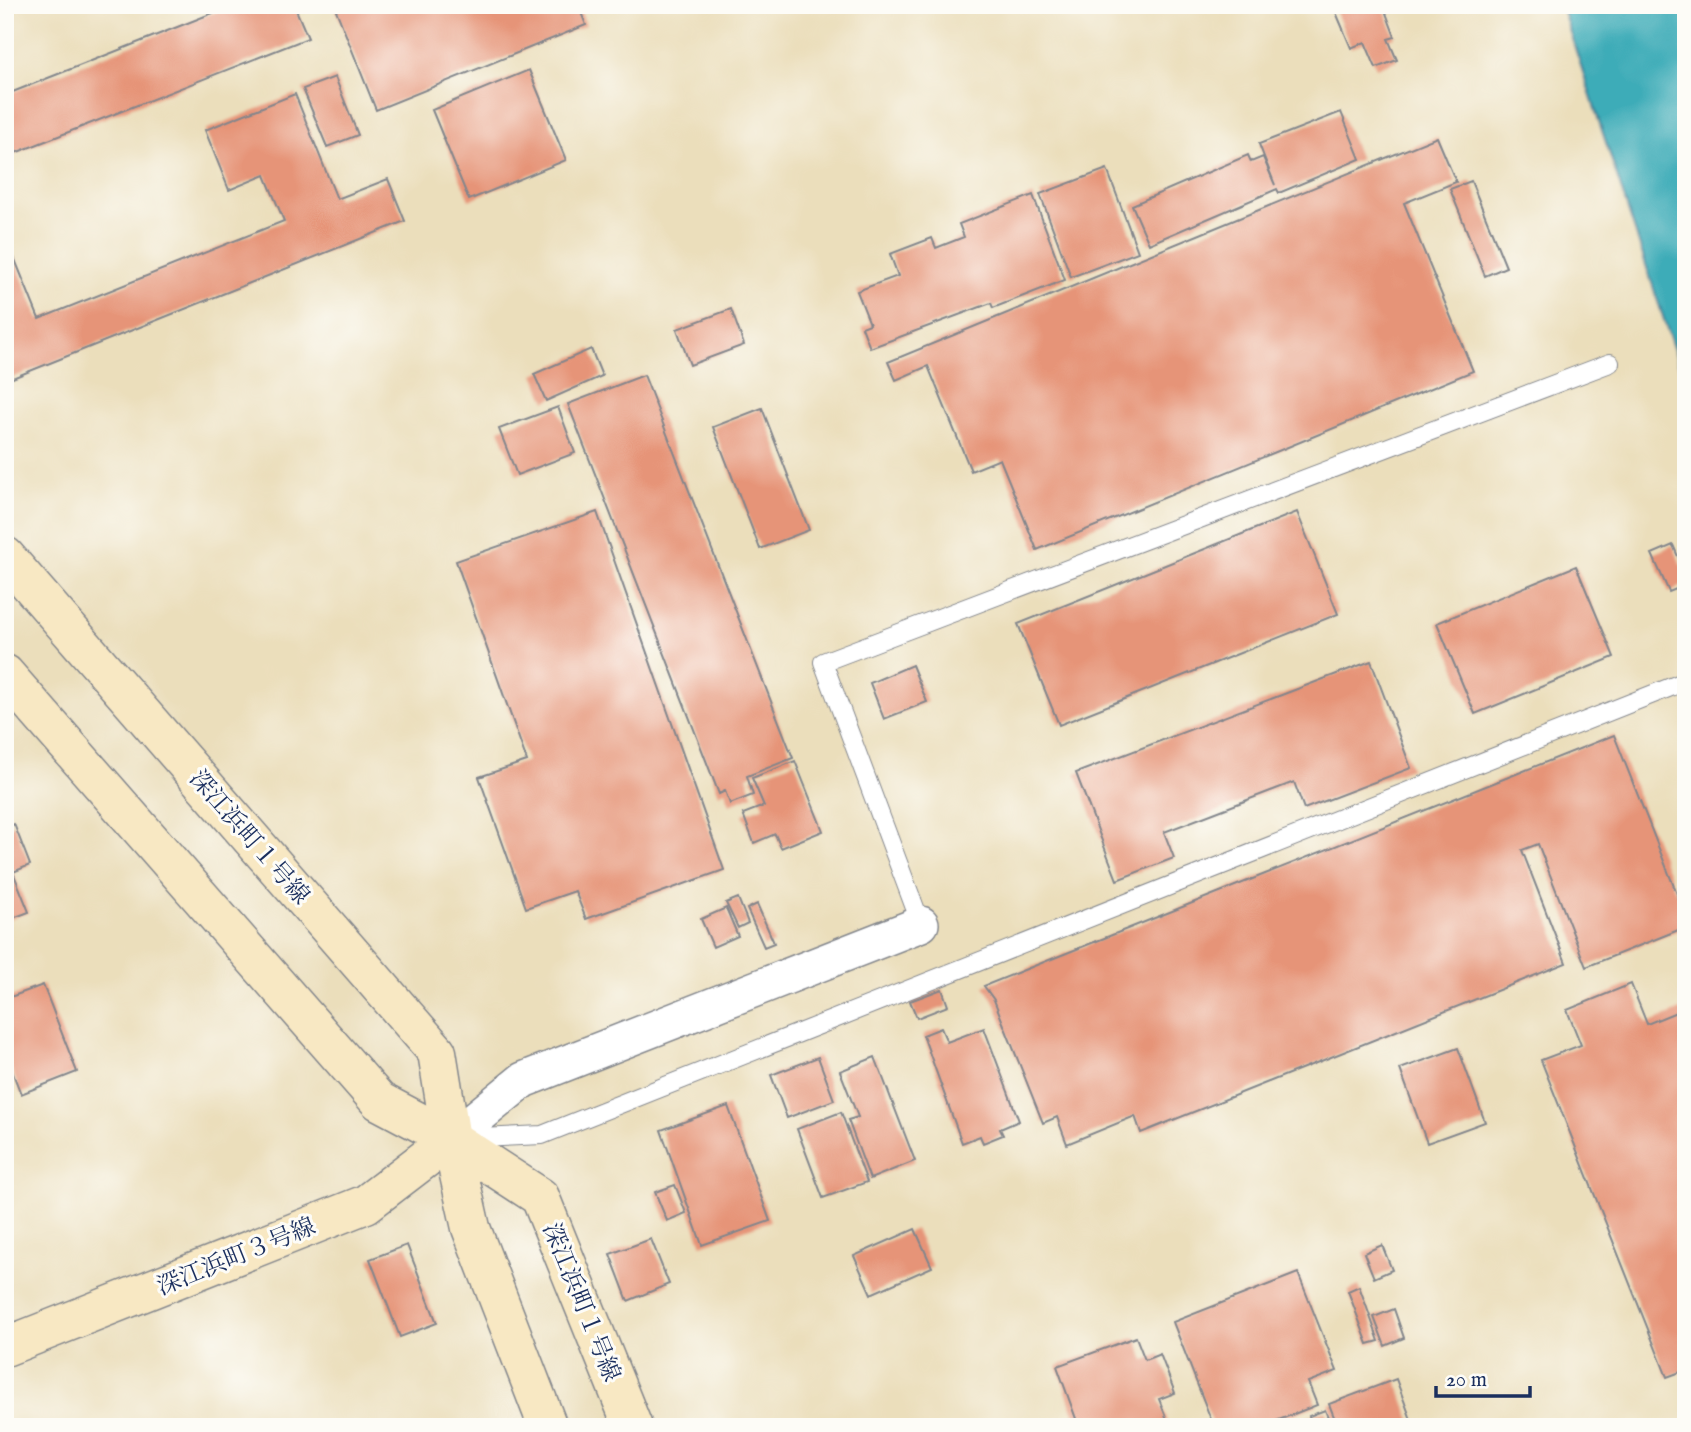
<svg xmlns="http://www.w3.org/2000/svg" width="1691" height="1432" font-family="'IM FELL English','Noto Serif JP',serif">
<rect width="100%" height="100%" fill="#fdfcf7"/>
<filter id="ink" filterUnits="userSpaceOnUse"><feTurbulence type="fractalNoise" baseFrequency=".0143" numOctaves="2"/><feDisplacementMap in="SourceGraphic" scale="14" xChannelSelector="R" yChannelSelector="G"/><feConvolveMatrix kernelMatrix="1 2 1 2 8 2 1 2 1" color-interpolation-filters="sRGB"/></filter>
<filter id="wash" filterUnits="userSpaceOnUse"><feTurbulence type="fractalNoise" baseFrequency=".00686" numOctaves="4" result="noise"/><feDisplacementMap in="SourceGraphic" scale="28" xChannelSelector="R" yChannelSelector="G"/><feGaussianBlur stdDeviation="1.57" result="paint"/><feColorMatrix in="noise" values="0 0 0 0 0 0 0 0 0 0 0 0 0 0 0 0 0 1.4 0 .05"/><feComposite in="paint" operator="in"/></filter>
<g filter="url(#wash)">
<rect width="100%" height="100%" fill="#ebdebb"/>
<path fill="#3cacb8" stroke="#2c6e8b" stroke-width="2" d="M1561,5H1686V387Z"/>
<g id="blocks">
<path fill="#e69478" d="M233,5H294L308,38L5,157V95Z
M334,5H578L586,25L376,110Z
M1348,5H1383L1395,37L1388,39L1397,60L1376,68L1365,42L1351,48L1335,10Z
M529,70L566,160L469,200L432,110Z
M335,77L358,135L327,147L303,89Z
M295,94L337,199L388,179L405,221L5,381V235L39,319L284,221L265,175L229,190L205,130Z
M1341,112L1360,159L1279,193L1277,189L1149,244L1132,205L1248,155L1251,162L1263,157L1275,185L1259,144Z
M1437,137L1456,182L1404,203L1473,371L1037,550L1000,459L971,471L928,366L896,380L888,362Z
M1107,169L1138,252L1071,277L1040,194Z
M1471,181L1506,267L1485,276L1450,189Z
M1033,195L1065,280L993,308L991,303L870,348L862,327L870,324L857,291L898,276L890,254L932,238L936,248L964,237L959,224Z
M731,309L744,345L690,365L677,329Z
M591,349L602,376L546,401L534,374Z
M644,375L793,758L747,776L753,795L730,804L725,791L719,794L568,404Z
M558,407L575,453L517,475L499,429Z
M762,408L809,530L760,549L713,427Z
M597,512L724,870L586,919L575,891L526,908L479,777L527,761L456,561Z
M1297,512L1338,614L1059,725L1018,624Z
M1673,545L1686,575V585L1669,592L1652,554Z
M1576,566L1614,657L1475,714L1437,623Z
M1371,661L1411,768L1304,809L1294,782L1164,832L1174,858L1117,880L1076,773Z
M912,665L927,702L884,719L870,683Z
M1614,735L1686,917V927L1586,967L1538,844L1522,850L1566,963L1141,1133L1135,1116L1067,1144L1057,1117L1043,1123L994,1000L984,986Z
M795,761L823,831L781,848L775,834L754,843L743,814L764,806L752,778Z
M14,824L30,865L13,872L29,912L5,921V828Z
M738,898L748,923L738,928L726,903Z
M757,904L774,943L764,947L747,909Z
M726,908L738,936L713,947L701,919Z
M1631,984L1647,1024L1686,1008V1370L1667,1377L1541,1060L1581,1045L1567,1010Z
M43,985L77,1072L21,1094L5,1053V999Z
M942,989L948,1006L917,1018L910,1001Z
M941,1028L947,1042L984,1028L1019,1121L1000,1129L1003,1135L983,1143L980,1136L962,1143L923,1035Z
M1458,1048L1485,1122L1427,1143L1400,1069Z
M818,1057L834,1100L787,1118L771,1075Z
M875,1057L915,1161L870,1179L848,1120L858,1117L840,1071Z
M728,1106L770,1221L702,1245L661,1130Z
M841,1112L867,1182L823,1198L797,1129Z
M675,1185L686,1213L667,1221L655,1192Z
M915,1229L932,1267L871,1294L854,1256Z
M651,1239L669,1284L628,1301L610,1254Z
M407,1245L437,1323L400,1337L370,1259Z
M1382,1245L1392,1270L1374,1278L1364,1253Z
M1298,1273L1337,1371L1308,1382L1317,1405L1261,1427H1214L1173,1322Z
M1359,1286L1379,1341L1368,1344L1348,1291Z
M1394,1309L1404,1338L1385,1346L1374,1317Z
M1136,1337L1145,1360L1160,1354L1175,1393L1159,1399L1170,1427H1079L1057,1366Z
M1396,1379L1413,1425L1408,1427H1338L1329,1404Z
M1325,1410L1332,1427H1313L1309,1416Z"/>
</g>
</g>
<g filter="url(#ink)">
<use href="#blocks" fill-opacity="0" stroke="#83868c" stroke-width="2"/>
<g fill="none" stroke-linecap="round" stroke-linejoin="round">
<g stroke="#83868c" stroke-width="20">
<path id="lane" d="M921,924L823,662L1610,363
M460,1139L542,1135L1686,681"/>
</g>
<g stroke="#83868c" stroke-width="38">
<path id="street" d="M451,1139L523,1080L921,924"/>
</g>
<g stroke="#83868c" stroke-width="41">
<path id="secondary" d="M5,556L437,1052L451,1139L471,1228L548,1427
M5,674L379,1101L451,1139L540,1197L633,1427
M5,1347L366,1204L451,1139"/>
</g>
<use href="#lane" stroke="#fff" stroke-width="18"/>
<use href="#street" stroke="#fff" stroke-width="35"/>
<use href="#secondary" stroke="#f8e8c3" stroke-width="38"/>
</g>
</g>
<g text-anchor="middle" stroke-width="6" stroke-linejoin="round" paint-order="stroke">
<g font-size="24" fill="#1b2f5e" stroke="#fdfcf7">
<text transform="translate(250 837) rotate(49)" y="8">深江浜町１号線</text>
<text transform="translate(236 1256) rotate(-22)" y="8">深江浜町３号線</text>
<text transform="translate(582 1302) rotate(68)" y="8">深江浜町１号線</text>
</g>
</g>
<rect width="1691" height="1432" fill="none" stroke="#fdfcf7" stroke-width="28"/>
<path d="M1436 1386v10h94v-10" fill="none" stroke="#1b2f5e" stroke-width="3.5"/>
<text x="1446" y="1386" font-size="21" fill="#1b2f5e" stroke="#fdfcf7" stroke-width="5" paint-order="stroke">20 m</text>
</svg>
